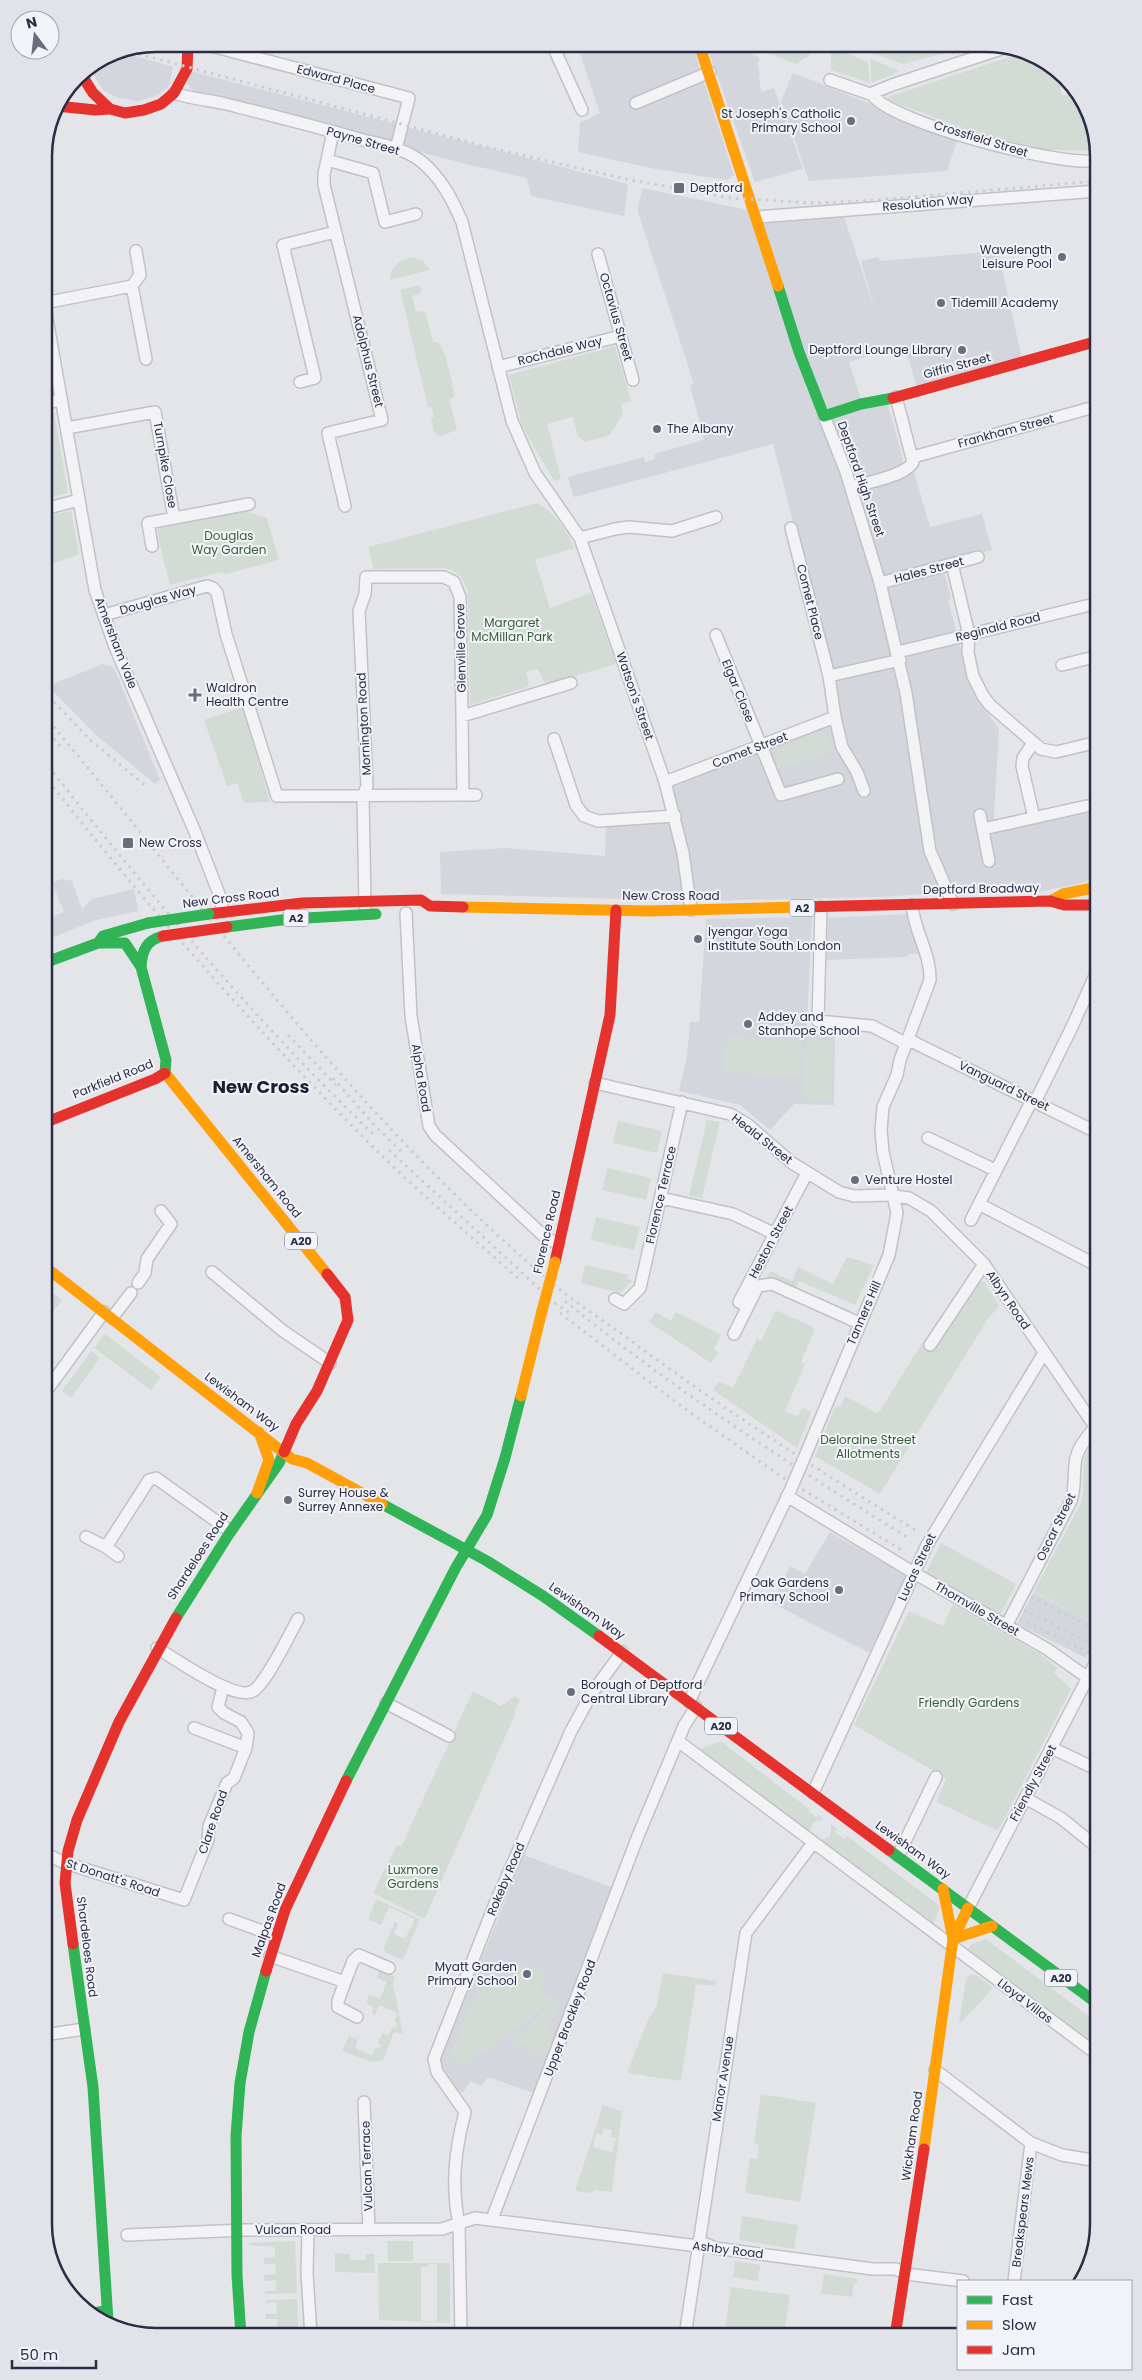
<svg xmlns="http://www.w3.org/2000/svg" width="1142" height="2380" font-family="Poppins,sans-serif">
<rect width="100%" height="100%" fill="#e4e5e9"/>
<path fill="#d4d6de" d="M577,44H692L734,175L727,180L655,169L578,152L580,123L600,113Z
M706,44H732L760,58L757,64L761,75L759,76L761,92L774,88L803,169L755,182Z
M118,51L173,67L169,86L159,95L139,101L118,98L103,90L94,75V65Z
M190,71L628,184L624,216L531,196L527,178L458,162L193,92L187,83Z
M793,73L958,138L947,171L809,181L781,101Z
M643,188L766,214H843L876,313L861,261L878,257L880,261L998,251L1022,359L917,387L904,345L849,362L861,399L885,394L907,474L914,472L930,527L982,514L992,550L943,563L944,571L951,599L948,600L972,690L999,729L993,832L1089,813L1098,803V875L1087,882L1039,892L923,894L881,897L700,901L441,894L440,852L505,848L605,856L606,825L677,818L669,784L839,721L786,524L793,521L773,444L574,497L568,477L644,457L645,462L655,459L654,454L704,440L690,385L694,384L637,209Z
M103,664L114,668L160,780L155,784L95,734L48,686Z
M63,878L65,881L71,879L82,909L92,899L134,889L138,911L96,920L44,941V920L64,912L52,883Z
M909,914L922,954H908L907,957L826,960L828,918Z
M812,917L807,1026L835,1029L834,1105L794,1104L770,1130L740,1105L679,1091L687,1056L690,1022H699L706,919Z
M44,1286L62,1300L44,1324Z
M830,1532L907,1576L869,1653L772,1603L790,1566L805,1574Z
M1034,1592L1098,1626V1633L1086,1658L1017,1624Z
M524,1855L611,1887L534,2093L488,2077L482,2086L470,2081L464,2092H460L442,2069L440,2060Z"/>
<path fill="#d2dcd4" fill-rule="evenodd" d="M848,44H979L903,64Z
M806,45L810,55L796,64L753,47Z
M836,49L868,62L870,83L831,70V52Z
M1019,54L1054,67L1067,84L1060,87L1063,96L1074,92L1075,94L1094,150H1045L977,133L887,100L888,97Z
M870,59L900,71L872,83Z
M415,258L424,262L430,270L390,280C391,266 400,257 415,258Z
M420,285L422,293L412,296L416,312L425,311L433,342H438C448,355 450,377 454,393L453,398L449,399L457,430L440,436L434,432L431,418L434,417L431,407H428L400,290Z
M615,346L631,401L621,404L623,414L610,435L585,442L578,437L573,417L547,424L561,479L554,481L522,426L509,375Z
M54,412L68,493L44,499V414Z
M537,503C553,512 568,530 574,548L535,560L550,608L591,593L616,664L552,683H545L538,669L526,672L529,683L527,687L470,705L468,590L459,574L446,568L374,569L368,547Z
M241,510L267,518L279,560L226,574L220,572L170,585L158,537V529Z
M71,511L79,554L44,567V516Z
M243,707L270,802L244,803L237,783L227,786L204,720Z
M822,732L830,737L831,753L778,768L774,750Z
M727,1037L801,1041L799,1077L724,1072Z
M807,1040L833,1041L831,1100L804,1099Z
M707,1120L720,1122L702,1198L689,1196Z
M618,1121L662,1131L657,1153L613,1143Z
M607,1168L651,1178L646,1200L602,1190Z
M596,1217L640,1227L634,1250L591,1240Z
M847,1257L874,1265L855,1305L799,1281L794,1291L767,1277L770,1271L792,1281L798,1267L833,1284Z
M585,1265L629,1275L628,1279L633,1280L620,1293L581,1283Z
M984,1281L999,1306L987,1320L880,1494L815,1456L835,1407L841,1406L845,1396L876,1413L880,1411L922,1343L933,1351L978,1283Z
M778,1311L813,1327L814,1331L801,1362L805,1364L785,1411L798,1416L802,1408L811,1412L797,1448L713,1390L719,1381L733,1388L757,1339L761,1341L775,1312Z
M656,1312L671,1321L676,1312L721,1335L714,1349L718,1353L711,1363L649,1322Z
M105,1334L161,1377L151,1390L94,1348Z
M91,1351L100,1358L71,1398L62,1391Z
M1092,1444H1096L1098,1446V1626L1034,1591L1081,1503C1087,1484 1078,1460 1092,1444Z
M941,1543L1016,1584L999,1617L925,1574Z
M787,1581L798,1586L788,1604L778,1599Z
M953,1604L1040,1654L1058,1668L1054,1673L1071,1689L998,1831L937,1802L946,1778L854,1725L909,1611L943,1626Z
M473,1691L501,1706L515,1696L520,1700L514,1711L516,1712L425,1918H423L373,1893L397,1845L401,1847Z
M720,1741L809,1809L808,1811L816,1817L818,1815L824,1820C817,1820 812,1822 810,1830H807L698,1750Z
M831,1824L837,1829L835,1832L844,1839L847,1836L940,1906L933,1926L824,1845L822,1840L831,1835Z
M376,1899L420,1919L403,1960L386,1953L384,1947L395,1922L398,1924L394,1934L405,1939L415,1919L389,1907L381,1925L368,1919Z
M986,1939L1098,2023V2048L966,1952L972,1944Z
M521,1963L548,1972L540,1993L555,1999L464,2066L455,2063L453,2048L486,1969L512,1982Z
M379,1971L395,1976L393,1984L403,2034L394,2032L383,2060L371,2062L342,2051L349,2036L358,2039L355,2048L372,2056L376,2048L379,2049L381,2044L378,2043L382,2033L389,2035L392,2027L396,2028L397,2023L394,2022L398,2013L379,2005L375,2015L372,2014L373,2007L366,2003L369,1994L380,1999L387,1982L377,1978Z
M663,1973L716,1981L715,1986L696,1984L681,2081L627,2073L648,2020L657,2005Z
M970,1975H976L993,1988L962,2022H959L966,1980Z
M553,2004L558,2006L547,2028L554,2033L546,2056L530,2051L531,2048L521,2044L519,2047L510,2044Z
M761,2094L816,2103L800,2202L745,2193L750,2158L757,2159L759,2145L754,2143Z
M603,2105L622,2111L612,2192L594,2190L593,2193L575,2191ZM603,2128L612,2130L611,2137L616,2138L612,2152L593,2147L596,2133L602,2135Z
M742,2216L798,2225L794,2249L739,2240Z
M295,2241L297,2293L265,2294V2291H276V2280L265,2281L264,2275L276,2274L275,2264H264V2258H275V2247L249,2245V2243Z
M387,2241H413V2261H388Z
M335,2253L350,2254V2260H366V2254H374L375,2273L335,2272Z
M735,2261L760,2265L758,2281L733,2277Z
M378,2263H450V2323L379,2320ZM428,2264H437V2321H421V2267H428Z
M824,2274L858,2279V2283H854L852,2297L821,2293Z
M731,2287L790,2295L784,2336H724Z
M297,2299L298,2336H267L266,2332H278L277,2319H266V2314H277L276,2302L266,2303V2300Z"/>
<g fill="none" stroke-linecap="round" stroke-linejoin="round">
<g stroke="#c1c2c7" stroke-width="14">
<path id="street" d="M204,44L409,98L396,149
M552,44L582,110
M830,80L870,94L892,85L1004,48
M174,93C191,99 209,100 226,104C270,115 315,126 359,139C379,144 405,148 422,162C442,179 452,199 462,222L512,421L535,473L580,538L665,782L683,853L691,910
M872,94C885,121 1067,169 1098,160
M636,103L710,72
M333,132L324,174V185L382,420L328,433L345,506
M327,160L373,173L385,222L416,214
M757,217L1098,191
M598,254L633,380
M132,286L146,359
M44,302L95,590L115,647L195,832L219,894L223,912
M44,303L132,286L140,275L136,251
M498,367L621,336
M300,382L315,378L283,245L335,232
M44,403L61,400
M824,416L846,472L880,583L906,693L930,851L953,904
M67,428L155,412L174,518
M913,457L1098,406
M851,487C866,483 906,476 913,462L896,397
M44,509L79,500
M580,538L615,529L629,527L672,531L716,517
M152,546L148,523L249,504
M952,564L969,635L968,652L973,676L983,696L990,705L1041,749L1056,752L1098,742
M880,583L978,557
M104,615L207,586L213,588L217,593L226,634L277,796L463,795L462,716L571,683
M716,635L781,795L838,779
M898,652L1098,603
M1062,665L1098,656
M829,676L900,660
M835,717L842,747L857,772L864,791
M554,739L576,805L584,816L598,821L675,816
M1033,743L1023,758L1022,766L1034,818
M665,782L835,717L829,676L791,528
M463,795H476
M980,815L989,861
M983,829L1087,806
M365,906L363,796L367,786L359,611L365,594L366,577H444L454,582L460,597L462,716
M821,907L818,1021L872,1026L907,1044
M406,913L411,1016L429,1126L435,1135L546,1238L559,1244
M909,1040L1098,1133
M595,1083L730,1114L747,1124L792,1163L839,1192L854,1196L887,1195L909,1198L931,1211L984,1264L1098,1431
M1032,1100L979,1204L1098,1266
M1035,1102L1072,1027L1098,969
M928,1138L995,1170
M661,1198L733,1214L775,1234
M971,1220L979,1204
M212,1272L283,1331L330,1363
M138,1283L145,1273L147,1259L171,1224L161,1211
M615,1299L624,1304L640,1288L682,1102
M748,1306L739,1302L807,1173
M112,1318L131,1293
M734,1334L758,1286L772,1284L859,1323
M930,1345L984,1264
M44,1394L104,1312
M805,1456L889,1255L897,1213L883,1152L881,1130L883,1107L897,1075L900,1060L930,980C931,954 914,931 912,905
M787,1496L914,1573L1047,1649L1088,1678
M86,1537L106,1547L118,1556
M106,1547L149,1480L156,1478L230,1531
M1006,1626L1071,1501C1076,1487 1073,1472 1076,1458C1079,1446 1088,1436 1095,1427
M157,1648C174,1658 235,1702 253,1691C267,1682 289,1635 298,1619
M689,1702L790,1491
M386,1703L449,1736
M194,1728L246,1748
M678,1741L1098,2055
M1052,1748L1098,1770
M813,1793L927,1545L1044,1353
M1025,1798L1061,1818L1098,1848
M44,1853L65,1863L184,1900L208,1840L209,1826L227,1783L234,1778L246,1748L248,1733L241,1722L224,1713L218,1707L223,1687
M898,1856L936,1777
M968,1908L1098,1658
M229,1919L276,1936
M270,1956L345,1982L353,1961L359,1955L389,1968
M345,1982L338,2001V2007L357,2017
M44,2035L84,2029
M935,2070L1031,2143L1062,2155L1098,2161
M364,2102L369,2229
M492,2219L638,1836L684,1726L696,1707
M308,2231L307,2273L311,2336
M127,2235L244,2230L442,2229L475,2218L698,2246L706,2244L715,2248L873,2269H896L906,2274L963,2281
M1014,2281L1031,2143
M461,2336L459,2224C451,2185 455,2150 465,2112L437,2072L434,2059L494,1906L571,1731L592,1693L622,1652
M685,2336L746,1933L813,1843"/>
</g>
<use href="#street" stroke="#f3f3f6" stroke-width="11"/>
<path stroke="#30b455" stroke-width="11" d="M778,286L799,352L824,416L861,404L893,398
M227,927L289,919L376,914
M98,943H125L141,967L166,1060L165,1073
M44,963L98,943L103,936L148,923
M141,967C142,951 146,940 163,936
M382,1504L487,1561L543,1596L599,1636
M176,1618L229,1534L279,1463L284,1452
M346,1781L455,1569L487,1515L505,1458L521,1396
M889,1850L1098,2004
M73,1944L93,2087L108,2321
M90,2314L107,2310
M241,2336L237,2275L236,2136L240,2083L249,2032L266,1971"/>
<path stroke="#ff9f0a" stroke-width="11" d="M699,44L778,286
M1052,900L1063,894L1098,887
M463,907L649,911L801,907
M165,1073L327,1274
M44,1266L292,1459L307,1463L382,1504
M521,1396L542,1311
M257,1493L269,1460L259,1432
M943,1889L953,1939
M953,1939L992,1926
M924,2149L953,1939L968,1908"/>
<path stroke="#e5322d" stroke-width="11" d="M81,74L93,93L110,109L125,113L144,110L161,104L174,93L187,69L188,44
M57,106L95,110L109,109
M893,398L1098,341
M801,907L1050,901L1064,905H1098
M209,914L302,903L421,900L430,906L463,907
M44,1123L155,1079L165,1073
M555,1262L610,1015L616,910
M284,1452L296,1424L317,1391L348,1320L345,1297L327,1274
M599,1636L889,1850
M73,1944L65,1883L68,1851L77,1820L119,1722L176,1618
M266,1971L285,1910L346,1781
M895,2336L924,2149"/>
<path stroke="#cccdd1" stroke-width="3" stroke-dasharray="2.5 5" stroke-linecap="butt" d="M124,50L491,148L631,180L731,198L814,203L864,201L1098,181
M44,691L90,740L147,787
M44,715C206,908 352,1113 546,1278C573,1302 605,1321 634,1343C725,1410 819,1471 915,1530
M44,727L62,748
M44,761C147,891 255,1021 375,1136
M44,775C146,906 257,1031 374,1148C420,1194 471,1236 520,1280
M288,1035L336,1085
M333,1078L376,1127L403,1153
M389,1150L556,1304L571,1314
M565,1301C674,1390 791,1465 910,1539
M560,1313L681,1406L779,1475L903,1551
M1031,1597L1098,1631
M1024,1610L1098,1647
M1020,1619L1098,1657"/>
<g stroke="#c1c2c7" stroke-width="14" stroke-linecap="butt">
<path id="street-bridge" d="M790,1491L805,1456"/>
</g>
<use href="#street-bridge" stroke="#f3f3f6" stroke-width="11"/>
<path stroke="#30b455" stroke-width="11" d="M148,923L209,914"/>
<path stroke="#ff9f0a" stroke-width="11" d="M542,1311L555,1262"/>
<path stroke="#e5322d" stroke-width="11" d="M163,936L227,927"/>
</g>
<g fill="#6b6d7d" stroke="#f2f3f8" stroke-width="2">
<circle cx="851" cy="121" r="5"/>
<rect x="673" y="182" width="12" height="12" rx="2.5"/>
<circle cx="1062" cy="257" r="5"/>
<circle cx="941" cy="303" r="5"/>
<circle cx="962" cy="350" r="5"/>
<circle cx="657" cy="429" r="5"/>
<path d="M192.5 687.5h5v5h5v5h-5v5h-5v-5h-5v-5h5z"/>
<rect x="122" y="837" width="12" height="12" rx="2.5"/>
<circle cx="698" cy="939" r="5"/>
<circle cx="748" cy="1024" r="5"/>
<circle cx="855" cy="1180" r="5"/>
<circle cx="288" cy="1500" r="5"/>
<circle cx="839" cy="1590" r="5"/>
<circle cx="571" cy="1692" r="5"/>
<circle cx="527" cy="1974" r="5"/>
</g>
<g text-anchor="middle" stroke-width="4" stroke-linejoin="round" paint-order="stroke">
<g fill="#f2f3f8" stroke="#666879" stroke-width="1">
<rect x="789.5" y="899.5" width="25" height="17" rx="4"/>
<rect x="283.5" y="909.5" width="25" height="17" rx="4"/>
<rect x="285" y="1232.5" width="32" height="17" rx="4"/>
<rect x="705" y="1717.5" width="32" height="17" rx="4"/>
<rect x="1045" y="1969.5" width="32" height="17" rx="4"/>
</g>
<g font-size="11" font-weight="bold" fill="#2a2d43">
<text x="802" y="912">A2</text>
<text x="296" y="922">A2</text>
<text x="301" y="1245">A20</text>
<text x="721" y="1730">A20</text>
<text x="1061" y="1982">A20</text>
</g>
<g font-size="12" fill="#2a2d43" stroke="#f2f3f8">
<text transform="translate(336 79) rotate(15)" y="4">Edward Place</text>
<text transform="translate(981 139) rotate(17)" y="4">Crossfield Street</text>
<text transform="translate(363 141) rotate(16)" y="4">Payne Street</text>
<text transform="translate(928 203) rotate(-5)" y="4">Resolution Way</text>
<text transform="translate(616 317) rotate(74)" y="4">Octavius Street</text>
<text transform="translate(560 351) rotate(-14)" y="4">Rochdale Way</text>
<text transform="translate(368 361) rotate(76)" y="4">Adolphus Street</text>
<text transform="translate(957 366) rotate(-15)" y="4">Giffin Street</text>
<text transform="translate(1006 431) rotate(-15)" y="4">Frankham Street</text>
<text transform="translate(165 465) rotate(80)" y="4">Turnpike Close</text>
<text transform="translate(861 479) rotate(71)" y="4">Deptford High Street</text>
<text transform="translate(929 570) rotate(-15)" y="4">Hales Street</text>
<text transform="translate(158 600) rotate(-16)" y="4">Douglas Way</text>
<text transform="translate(810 602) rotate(76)" y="4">Comet Place</text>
<text transform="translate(998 627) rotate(-14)" y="4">Reginald Road</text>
<text transform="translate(116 643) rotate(69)" y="4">Amersham Vale</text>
<text transform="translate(461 648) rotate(-91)" y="4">Glenville Grove</text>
<text transform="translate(738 691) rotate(68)" y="4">Elgar Close</text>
<text transform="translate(635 696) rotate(71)" y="4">Watson's Street</text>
<text transform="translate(364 724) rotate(-93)" y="4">Mornington Road</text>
<text transform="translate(750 750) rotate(-21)" y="4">Comet Street</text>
<text transform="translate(981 889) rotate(-1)" y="4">Deptford Broadway</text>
<text x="671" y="900">New Cross Road</text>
<text transform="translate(231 898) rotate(-7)" y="4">New Cross Road</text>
<text transform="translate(421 1078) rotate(81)" y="4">Alpha Road</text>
<text transform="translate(113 1079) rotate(-22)" y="4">Parkfield Road</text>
<text transform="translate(1004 1086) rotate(26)" y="4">Vanguard Street</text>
<text transform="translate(762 1139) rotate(38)" y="4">Heald Street</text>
<text transform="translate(267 1177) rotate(51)" y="4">Amersham Road</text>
<text transform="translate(661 1195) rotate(-77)" y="4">Florence Terrace</text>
<text transform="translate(547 1232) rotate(-77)" y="4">Florence Road</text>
<text transform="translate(771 1242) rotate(-62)" y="4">Heston Street</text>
<text transform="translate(1008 1300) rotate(56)" y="4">Albyn Road</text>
<text transform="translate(864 1313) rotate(-67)" y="4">Tanners Hill</text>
<text transform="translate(242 1402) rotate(37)" y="4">Lewisham Way</text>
<text transform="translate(1056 1527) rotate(-64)" y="4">Oscar Street</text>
<text transform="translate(198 1556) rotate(-57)" y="4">Shardeloes Road</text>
<text transform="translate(917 1567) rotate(-65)" y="4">Lucas Street</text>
<text transform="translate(977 1609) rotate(30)" y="4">Thornville Street</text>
<text transform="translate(587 1611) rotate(35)" y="4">Lewisham Way</text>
<text transform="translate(1033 1783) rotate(-62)" y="4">Friendly Street</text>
<text transform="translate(213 1822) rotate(-71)" y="4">Clare Road</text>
<text transform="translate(913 1850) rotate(36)" y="4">Lewisham Way</text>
<text transform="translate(113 1878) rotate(18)" y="4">St Donatt's Road</text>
<text transform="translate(506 1879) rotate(-67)" y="4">Rokeby Road</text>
<text transform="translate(269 1920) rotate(-70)" y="4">Malpas Road</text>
<text transform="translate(87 1947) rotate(83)" y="4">Shardeloes Road</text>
<text transform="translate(1025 2001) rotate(37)" y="4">Lloyd Villas</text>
<text transform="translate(570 2018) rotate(-69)" y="4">Upper Brockley Road</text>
<text transform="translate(723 2079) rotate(-81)" y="4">Manor Avenue</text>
<text transform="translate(912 2136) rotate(-82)" y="4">Wickham Road</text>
<text transform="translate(367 2166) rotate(-92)" y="4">Vulcan Terrace</text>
<text transform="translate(1023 2212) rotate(-83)" y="4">Breakspears Mews</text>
<text x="293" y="2234">Vulcan Road</text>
<text transform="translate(728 2250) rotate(7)" y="4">Ashby Road</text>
</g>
<g font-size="12" fill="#2a2d43" stroke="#f2f3f8" text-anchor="start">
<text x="841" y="118" text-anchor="end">St Joseph's Catholic<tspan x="841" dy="14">Primary School</tspan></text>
<text x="690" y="192">Deptford</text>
<text x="1052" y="254" text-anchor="end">Wavelength<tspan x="1052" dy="14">Leisure Pool</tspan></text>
<text x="951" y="307">Tidemill Academy</text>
<text x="952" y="354" text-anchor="end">Deptford Lounge Library</text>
<text x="667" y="433">The Albany</text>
<text x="206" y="692">Waldron<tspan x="206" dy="14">Health Centre</tspan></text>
<text x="139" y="847">New Cross</text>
<text x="708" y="936">Iyengar Yoga<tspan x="708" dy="14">Institute South London</tspan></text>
<text x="758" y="1021">Addey and<tspan x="758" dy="14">Stanhope School</tspan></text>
<text x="865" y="1184">Venture Hostel</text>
<text x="298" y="1497">Surrey House &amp;<tspan x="298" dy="14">Surrey Annexe</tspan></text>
<text x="829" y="1587" text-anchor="end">Oak Gardens<tspan x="829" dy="14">Primary School</tspan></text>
<text x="581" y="1689">Borough of Deptford<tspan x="581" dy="14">Central Library</tspan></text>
<text x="517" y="1971" text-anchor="end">Myatt Garden<tspan x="517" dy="14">Primary School</tspan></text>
</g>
<g font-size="12" fill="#375f38" stroke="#f2f3f8">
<text x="229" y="540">Douglas<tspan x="229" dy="14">Way Garden</tspan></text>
<text x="512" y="627">Margaret<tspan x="512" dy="14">McMillan Park</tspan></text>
<text x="868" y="1444">Deloraine Street<tspan x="868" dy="14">Allotments</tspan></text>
<text x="969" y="1707">Friendly Gardens</text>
<text x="413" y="1874">Luxmore<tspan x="413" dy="14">Gardens</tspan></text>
</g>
<g font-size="18" font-weight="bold" fill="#1c1f34" stroke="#f2f3f8">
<text x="261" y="1093">New Cross</text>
</g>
</g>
<path d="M0 0H1142V2380H0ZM156 52H986A104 104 0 0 1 1090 156V2224A104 104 0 0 1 986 2328H156A104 104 0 0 1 52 2224V156A104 104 0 0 1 156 52Z" fill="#e2e3ea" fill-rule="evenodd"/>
<path fill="none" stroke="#2a2d43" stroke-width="2.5" d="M156 52H986A104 104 0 0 1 1090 156V2224A104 104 0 0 1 986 2328H156A104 104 0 0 1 52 2224V156A104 104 0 0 1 156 52Z"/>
<rect x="957" y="2280" width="175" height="90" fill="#f2f3f8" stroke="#a2a4b0"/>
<rect x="967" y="2296" width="25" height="8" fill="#30b455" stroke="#a2a4b0"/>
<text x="1002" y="2305" font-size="15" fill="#2a2d43">Fast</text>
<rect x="967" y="2321" width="25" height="8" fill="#ff9f0a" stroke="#a2a4b0"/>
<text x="1002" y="2330" font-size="15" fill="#2a2d43">Slow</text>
<rect x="967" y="2346" width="25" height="8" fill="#e5322d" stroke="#a2a4b0"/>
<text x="1002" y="2355" font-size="15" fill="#2a2d43">Jam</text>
<g transform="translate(35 35) rotate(345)"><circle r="24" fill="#f2f3f8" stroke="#a2a4b0"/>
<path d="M0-4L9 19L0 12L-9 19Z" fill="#6b6d7d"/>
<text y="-8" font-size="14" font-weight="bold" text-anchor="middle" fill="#2a2d43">N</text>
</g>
<path d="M12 2360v8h84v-8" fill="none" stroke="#2a2d43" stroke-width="2.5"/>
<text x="20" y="2360" font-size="15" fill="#2a2d43" stroke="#f2f3f8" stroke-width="4" paint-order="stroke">50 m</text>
</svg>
